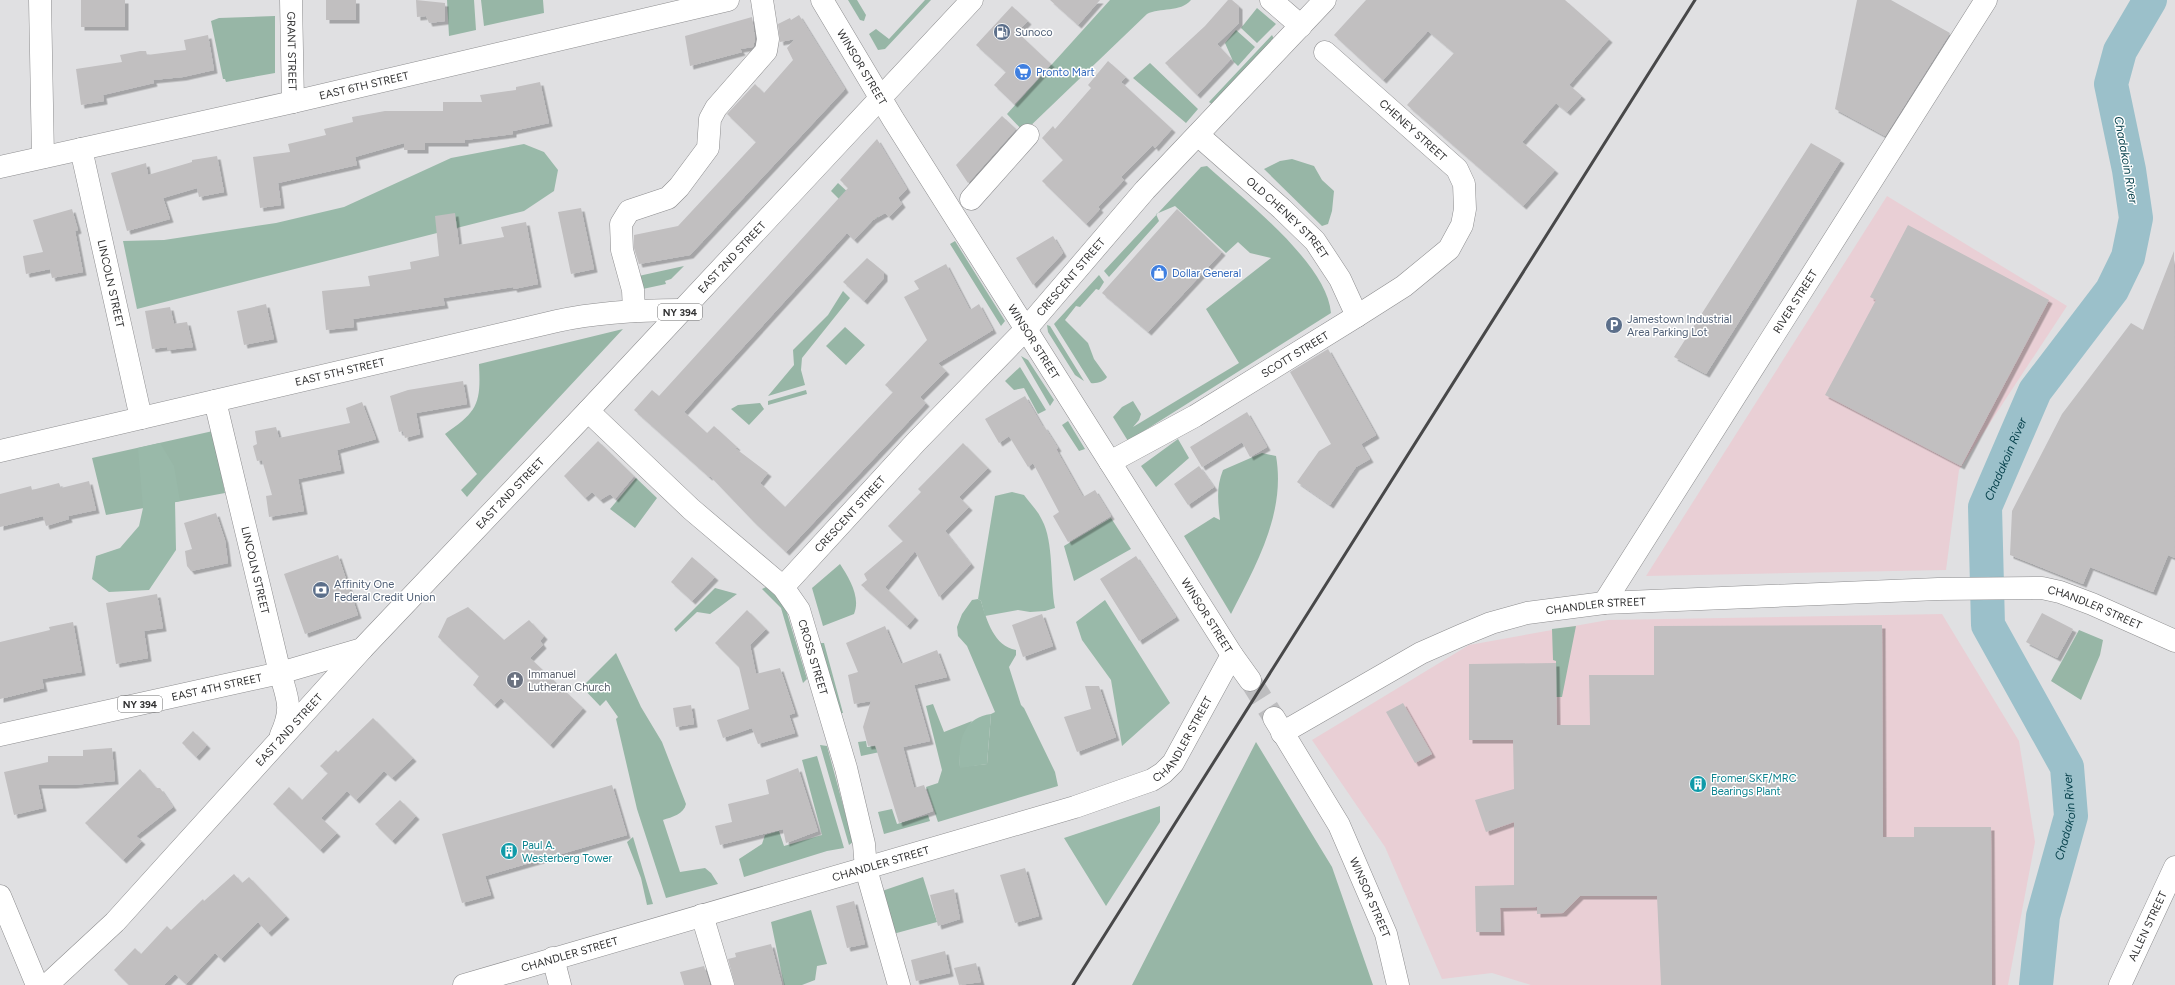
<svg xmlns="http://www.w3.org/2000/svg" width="2175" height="985" font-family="Figtree,sans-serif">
<defs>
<filter id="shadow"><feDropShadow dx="3.5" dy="3.5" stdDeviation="0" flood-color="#0004"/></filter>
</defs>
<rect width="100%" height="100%" fill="#e0e0e2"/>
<path fill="#e9cfd5" d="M1887,196L2067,306L1959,470L1946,570L1646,576Z
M1942,614L2019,741L2035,842L2008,985H1531L1492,973L1442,979L1385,847L1312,740L1469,645L1608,620Z"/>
<path fill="#97b6a6" d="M447,0H474L476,30L449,36Z
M481,0H543L544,13L484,26Z
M848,0H857L866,15L864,21L860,20Z
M925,0H931L885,49L878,50L869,34L876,29L889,39Z
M1257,8L1276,24L1257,43L1241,28Z
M275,16V73L226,82L225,79H223L211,21L219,18Z
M1236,30L1255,47L1238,66L1233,61L1225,43Z
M1272,35L1274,39L1213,105L1209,102Z
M1150,63L1198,109L1186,123L1133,78Z
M1292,159L1314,166L1322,180L1334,191L1332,211L1328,224L1322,226L1264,169L1280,161Z
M1207,166C1243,199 1327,263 1331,313L1128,441L1113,417L1122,407L1133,401L1141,414L1139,420L1133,427L1239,363L1206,309L1271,258L1250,253L1238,242L1226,253L1175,206L1156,214L1159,221L1109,277L1104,271L1201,167Z
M838,183L863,206H871L878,218L865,219V225L831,191Z
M955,241L1005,321L1001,326L950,244Z
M684,266L671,279L665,281L666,284L638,290L634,277Z
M1099,275L1104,282L1099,290L1096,289L1080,307L1076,306L1065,320L1088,343L1094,359L1107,377C1105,381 1096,384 1091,383L1054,324Z
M843,291L850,298L802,358L801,370L805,385L768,396L794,365L793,350L828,315Z
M1047,325L1050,326L1084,381L1075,375L1048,332Z
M845,327L865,345L846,365L826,346Z
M623,329L482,480L467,497L461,490L477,474L445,434C478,411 481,404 479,364Z
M1021,356L1028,360L1054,400L1050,406Z
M1020,367L1046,410L1038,414L1024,388L1014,390L1005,381Z
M806,390L807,394L768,405V401Z
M760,403L764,409L749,425L731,409L738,405Z
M1068,421L1085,449L1079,451L1062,425Z
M213,431L225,493L106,515L92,458Z
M1178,439L1189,458L1156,487L1141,466Z
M1262,453L1276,456C1286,513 1256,565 1231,614L1184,536L1214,517L1220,520C1218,502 1216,487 1223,470Z
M636,478L657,498L635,528L610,509Z
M1111,518L1131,549L1074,581L1064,546Z
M840,564C849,578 861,597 854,614L823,626L812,588Z
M766,587L784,603L807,679L803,683L781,608L762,589Z
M715,588L737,594L710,614L697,612L676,632L674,629Z
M978,599L981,601C987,621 994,646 1016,650V655L1009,667L1021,705L1024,708L1055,772L1058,786L938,822L926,787L938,783L942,770L926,706L933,704L944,732L972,721C962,737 959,749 960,767L987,764L991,714L995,712L967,646L958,636L957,627L962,614L972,600Z
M1576,626L1562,697H1556V661L1553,660L1552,629Z
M2079,630L2103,640L2100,655L2081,700L2051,681Z
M820,643H824L843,713H838Z
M616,653L641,707L662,742L686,804C684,814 672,817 663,820L680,872L705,868L711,873L718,884L666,898L637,809L616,719L618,717L606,700L600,706L582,687Z
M866,741L867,747L894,744V749L861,756L858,742Z
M1256,742L1332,867L1373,985H1132Z
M820,745L827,746L853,842L849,845Z
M817,756L844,848L827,851L744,877L739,859L762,844L765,835L779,831L784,846L822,835L802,760Z
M892,809L897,824L928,815L930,821L884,834L878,812Z
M633,837L653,904L647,905L641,878L627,842Z
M923,877L937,922L893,934L882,891Z
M811,910L827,964L817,966L815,980L802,985H784L771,922Z"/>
<path fill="#99b9a9" d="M1110,0H1191C1180,13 1160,7 1147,14L1024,132L1007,114Z
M524,144L544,152L558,170L554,191L524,211L137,309L123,241L164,240L276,223L344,207L451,158Z
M160,443L174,466L180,501L175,502L176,550L149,590L109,592L92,579L96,556L120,548L139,526L143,508L138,448Z
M1012,492L1024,495C1030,503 1038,511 1042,520C1054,542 1050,582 1055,608L1045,611L1030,612L1018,610L985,616L981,601L978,599L995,496Z
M1105,600L1170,703L1122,746L1111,680L1082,640L1076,622Z
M991,714L987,764L960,768C958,742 962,718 991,714Z
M1160,806V822L1106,906L1064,838Z"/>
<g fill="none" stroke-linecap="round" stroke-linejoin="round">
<path stroke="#9bc0ca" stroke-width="34" id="s1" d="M2036,985L2043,916L2071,816L2067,767L1988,625L1985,507L2035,391L2112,290L2128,257L2136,218L2129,170L2111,84L2120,51L2150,0"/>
</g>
<path fill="#c1bfc0" filter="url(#shadow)" d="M81,0H125V27H81Z
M326,0H356V20H326Z
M416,0L445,3V21L429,23L426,16L417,17Z
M1050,0H1100L1078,25Z
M1228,0H1232L1239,6V23L1217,44L1231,59L1197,95L1165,63L1205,26Z
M1366,0H1565L1609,39L1569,85L1582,96L1567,112L1556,103L1522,142L1555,170L1523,206L1407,105L1454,53L1428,31L1383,80L1334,35Z
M1857,0H1891L1950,33L1885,136L1835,109Z
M1012,6L1028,21L1017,32L1051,64L1014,104L994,85L1006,72L976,45Z
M799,15L845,89L690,255L639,264L634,248V235L678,226L756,142L727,114L755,84L764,93L793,60L787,48L795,39L780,42L778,24L790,18L791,20Z
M752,17L755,39L753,47L740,49L742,52L690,66L685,36Z
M208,35L214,70L183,77L153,80L154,83L103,95L104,101L81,105L76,69L122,62L120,55L140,51H146L147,55L186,50L184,40Z
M1108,61L1126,77L1121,82L1172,129L1155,148L1153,145L1121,177L1124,180L1098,207L1100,209L1086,224L1042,181L1063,160L1042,138L1053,126L1055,129L1091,88L1088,85Z
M540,82L549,123L513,131V134L465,140V143H425V150H404V143L355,157L357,165L278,183L281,205L260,208L253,157L290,152L288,144L326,135L324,129L353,122L352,117L385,111H443V102H482L480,95L516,90V87Z
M1002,116L1016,129L968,183L956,165Z
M877,139L907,189L898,198L902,204L889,217L885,213L873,220L854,240L847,233L684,412L707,433L714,426L737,447L735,448L768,473L760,483L785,507L893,392L885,385L927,340L904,297L919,289L914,281L946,264L970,310L979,304L993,330L938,363L946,371L920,397L926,403L786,552L754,522L710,476L709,477L634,410L652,390L659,396L848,188L840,180Z
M1811,143L1841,160L1706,374L1674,357Z
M217,156L224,192L199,197L197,188L163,198L170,219L127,231L111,173L146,163L148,175L192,162V160Z
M581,208L594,269L571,274L558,212Z
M72,209L78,230L75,231L83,272L52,278L50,269L26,274L23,256L43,252L33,220Z
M1177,209L1222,252L1148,332L1102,293Z
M455,213L459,245L504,237L501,227L526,222L538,284L514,289L513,287L443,298L445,305L353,319L354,327L326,330L322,291L370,286L368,276L411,269L410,262L439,256L435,216Z
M1908,225L2049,300L1961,466L1825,395L1876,300L1870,297Z
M1053,236L1063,253L1033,285L1016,258Z
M2174,251L2175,558L2168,555L2153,592L2090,567L2083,584L2010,555L2012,511L2062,414L2131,323L2143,330Z
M867,258L884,272V278L864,301L843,282Z
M266,304L274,339L244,345L237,311Z
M170,307L174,324L187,322L193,347L168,350L167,347L152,349L145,311Z
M1328,349L1376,435L1361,444L1370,459L1356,467L1330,505L1297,482L1319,451L1331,444L1290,372Z
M463,381L467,404L416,413L420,434L405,438L403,431L399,432L390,396L408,390Z
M1025,396L1043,427L1044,426L1058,448L1056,449L1083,497L1095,490L1111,516L1068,542L1053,516L1059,512L1033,463L1028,467L1009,436L999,443L985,419Z
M362,402L376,439L337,450L341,470L298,479L304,511L269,517L266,496L272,495L262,460L257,461L253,446L257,444L255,431L276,427L279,438L350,423L346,408Z
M1247,412L1267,447L1250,457L1242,442L1202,467L1190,447Z
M598,441L634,476L615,499L610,494L600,500L592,492L585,498L564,476Z
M963,443L988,468L959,497L969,507L945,531L971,564L939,597L915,551L885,587L915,617L907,626L861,585L867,580L864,574L903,541L888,526L921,492L918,489Z
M1199,466L1214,487L1188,505L1174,484Z
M89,481L96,510L68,516L69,519L46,526L43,516L0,527V494L31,486L32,490L59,483L61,488Z
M216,513L225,540L228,563L191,571L187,566L185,551L192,549L184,523Z
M338,555L358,615L305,634L284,574Z
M1136,556L1176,617L1139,641L1100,579Z
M692,557L715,577L692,601L671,582Z
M157,594L163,628L144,631L148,658L116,664L106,603Z
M468,607L504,640L529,620L544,636L540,641L543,645L530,658L583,708L550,745L501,698L494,705L473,685L479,676L438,637L447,618Z
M747,610L766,629L750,645L756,674L780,668L795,713L789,715L795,733L758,744L752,728L723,738L717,720L749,709L739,667L715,643Z
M2042,613L2073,629L2057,658L2026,642Z
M1042,614L1053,646L1023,657L1012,625Z
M73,622L82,672L42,679L44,688L0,699V642L50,630L49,627Z
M1882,625L1883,837H1914V827H1991L1992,985H1661L1657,896H1580L1563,913L1537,914V907L1500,908L1501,932H1476L1475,886L1514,885V822L1486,832L1475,800L1514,789L1513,740H1469V664L1556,663L1557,725H1590L1589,675H1654V626Z
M885,626L901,664L937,650L947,677L914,685L930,741L903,747L914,788L924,785L933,811L899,823L875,745L868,746L863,727L871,701L854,704L848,675L858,672L846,643Z
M1085,686H1099L1116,737L1077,752L1064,717L1091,709Z
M1403,703L1432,754L1415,763L1386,712Z
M691,705L694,724L676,727L673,708Z
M373,718L413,758L392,778L384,771L356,800L347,791L321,818L337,833L320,850L273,804L289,787L302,800L328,773L320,766L336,750L338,752Z
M193,731L207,745L196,757L182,743Z
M112,748L115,781L73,785H38L43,808L14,815L4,772L48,762V756H83V750Z
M798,768L818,831L786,843L783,829L720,845L715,826L732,822L728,804L769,794L766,780Z
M140,769L156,788H160L173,807L136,836L142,841L123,860L85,823Z
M612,785L627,835L485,876L491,895L462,903L442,834Z
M400,800L416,816L392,841L375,824Z
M1025,868L1039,916L1015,923L1000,875Z
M234,874L242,883L249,877L286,916L268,933L258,922L221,959L215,953L186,984L175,974L164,985H129L114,970L135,948L141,954L167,926L171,930L203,899L204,901Z
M954,889L960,919L938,926L930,895Z
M854,901L865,944L847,948L836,906Z
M771,944L782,985H735L728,959L736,957L735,953Z
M945,951L950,973L916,981L911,960Z
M976,963L981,982L959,985L954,968Z
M704,966L710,985H684L680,972Z"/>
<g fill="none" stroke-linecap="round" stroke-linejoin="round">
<path stroke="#bdbdbf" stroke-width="22" stroke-dasharray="22 11" stroke-linecap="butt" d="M1250,680L1274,718"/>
<g stroke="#8d8d8f" stroke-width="23">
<g id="minor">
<path d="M40,0L43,157"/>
<path id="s2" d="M291,0L293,102"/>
<path id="s3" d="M822,0L893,119L1232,655L1250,680"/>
<path d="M1271,0L1301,26"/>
<path id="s4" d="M1198,135L1282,209L1315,241L1340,279L1357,316"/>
<path id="s5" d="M81,149L141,418"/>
<path id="s6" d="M0,167L293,102L728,0"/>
<path d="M971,199L1028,135"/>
<path d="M634,311L633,290L622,250L621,224L629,211L668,198L679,187L708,148L710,119L716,108L766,51L768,39L762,0"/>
<path id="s7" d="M215,401L280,673C288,700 293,708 281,735"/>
<path id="s8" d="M588,411L691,509L783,587L799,610L846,768L864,844L866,869L899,985"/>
<path id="s9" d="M0,451L557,321C598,312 639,310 681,310"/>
<path id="s10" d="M1110,462L1195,416L1357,316L1404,286L1449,249L1462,225L1465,209L1464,184L1457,169L1325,52"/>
<path id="s11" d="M783,587L916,442L1026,329L1145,190L1325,0"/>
<path id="s12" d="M1604,603L1986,0"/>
<path id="s13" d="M1274,718L1339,825L1386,934L1398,985"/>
<path id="s14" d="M1282,733L1421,653L1462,635L1491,623L1527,613L1604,603L1938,589L2042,588L2060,592L2092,604L2175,641"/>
<path d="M0,896L37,985"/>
<path d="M702,915L723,985"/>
<path d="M553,958L560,985"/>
<path id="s15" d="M47,985L115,922L362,649"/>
<path id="s16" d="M464,985L1075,807L1152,780L1163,773L1173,763L1232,655"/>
<path id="s17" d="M2120,985L2175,867"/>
</g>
</g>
<g stroke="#8d8d8f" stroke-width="23">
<g id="major">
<path id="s18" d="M0,735L280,673L362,649L588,411L972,0"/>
</g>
</g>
<use href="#minor" stroke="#fff" stroke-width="22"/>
<use href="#major" stroke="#fff" stroke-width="22"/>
<path stroke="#484849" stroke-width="3" d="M1073,985L1695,0"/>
</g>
<defs>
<g id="fuel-disc" transform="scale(0.9)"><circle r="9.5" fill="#5c6f8a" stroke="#fff"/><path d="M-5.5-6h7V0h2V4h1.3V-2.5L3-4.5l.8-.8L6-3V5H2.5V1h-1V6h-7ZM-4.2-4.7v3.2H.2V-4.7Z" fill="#fff"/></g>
<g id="supermarket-disc" transform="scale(0.9)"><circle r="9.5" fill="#3f7fe0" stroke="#fff"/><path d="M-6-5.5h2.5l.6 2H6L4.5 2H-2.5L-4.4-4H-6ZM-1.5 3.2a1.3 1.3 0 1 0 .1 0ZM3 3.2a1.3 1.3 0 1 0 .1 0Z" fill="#fff"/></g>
<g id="shop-disc" transform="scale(0.9)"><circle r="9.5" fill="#3f7fe0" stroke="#fff"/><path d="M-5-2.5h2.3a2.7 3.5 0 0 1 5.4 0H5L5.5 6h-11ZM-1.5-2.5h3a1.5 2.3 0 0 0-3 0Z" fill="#fff"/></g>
<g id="parking-disc" transform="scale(0.9)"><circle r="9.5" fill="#5c6f8a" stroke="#fff"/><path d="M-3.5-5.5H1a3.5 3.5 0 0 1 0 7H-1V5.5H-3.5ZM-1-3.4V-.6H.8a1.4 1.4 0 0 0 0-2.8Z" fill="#fff"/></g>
<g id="bank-disc" transform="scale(0.9)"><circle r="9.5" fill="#5c6f8a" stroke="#fff"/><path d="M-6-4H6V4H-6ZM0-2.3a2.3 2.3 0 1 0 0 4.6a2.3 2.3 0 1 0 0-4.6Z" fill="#fff"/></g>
<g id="church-disc" transform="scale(0.9)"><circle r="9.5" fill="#6b7280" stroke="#fff"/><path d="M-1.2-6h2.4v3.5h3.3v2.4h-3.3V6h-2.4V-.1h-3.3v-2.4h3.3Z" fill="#fff"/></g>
<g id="building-disc" transform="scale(0.9)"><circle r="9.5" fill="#0f9aa8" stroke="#fff"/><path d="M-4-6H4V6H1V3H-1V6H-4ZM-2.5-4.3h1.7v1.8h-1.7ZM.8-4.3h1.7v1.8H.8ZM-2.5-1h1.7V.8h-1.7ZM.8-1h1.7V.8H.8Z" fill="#fff"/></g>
</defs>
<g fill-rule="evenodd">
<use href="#fuel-disc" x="1002" y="32"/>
<use href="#supermarket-disc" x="1023" y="72"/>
<use href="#shop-disc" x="1159" y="273"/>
<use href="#parking-disc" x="1614" y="325"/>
<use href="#bank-disc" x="321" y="590"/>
<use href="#church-disc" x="515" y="680"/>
<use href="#building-disc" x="1698" y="784"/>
<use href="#building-disc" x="509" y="851"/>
</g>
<g text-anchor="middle" stroke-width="3" stroke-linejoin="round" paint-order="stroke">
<g fill="#fff" stroke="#6e6e6f" stroke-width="1">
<rect x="658" y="304" width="44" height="16" rx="3"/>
<rect x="118" y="696" width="44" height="16" rx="3"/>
</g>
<g font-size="10" font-weight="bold" fill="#303031">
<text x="680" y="316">NY 394</text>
<text x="140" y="708">NY 394</text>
</g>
<g font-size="11" fill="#4e5e75" stroke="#fff" text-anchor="start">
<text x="1015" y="36">Sunoco</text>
<text x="1627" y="323">Jamestown Industrial<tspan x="1627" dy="13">Area Parking Lot</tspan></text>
<text x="334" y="588">Affinity One<tspan x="334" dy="13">Federal Credit Union</tspan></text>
</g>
<g font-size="11" fill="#303031" stroke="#fff">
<text dy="4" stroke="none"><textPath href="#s2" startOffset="51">GRANT STREET</textPath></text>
<text dy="4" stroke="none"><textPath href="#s3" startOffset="78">WINSOR STREET</textPath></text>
<text dy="4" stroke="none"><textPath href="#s6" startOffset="373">EAST 6TH STREET</textPath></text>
<text transform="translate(1413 130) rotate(42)" y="4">CHENEY STREET</text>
<text dy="4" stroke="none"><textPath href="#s4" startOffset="122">OLD CHENEY STREET</textPath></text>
<text dy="4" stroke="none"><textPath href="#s18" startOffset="911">EAST 2ND STREET</textPath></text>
<text dy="4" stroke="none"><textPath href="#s11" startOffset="423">CRESCENT STREET</textPath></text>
<text dy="4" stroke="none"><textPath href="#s5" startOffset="138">LINCOLN STREET</textPath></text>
<text dy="4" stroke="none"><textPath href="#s12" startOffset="357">RIVER STREET</textPath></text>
<text dy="4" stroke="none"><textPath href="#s3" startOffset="402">WINSOR STREET</textPath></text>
<text dy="4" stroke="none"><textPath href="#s10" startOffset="214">SCOTT STREET</textPath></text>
<text dy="4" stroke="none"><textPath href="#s9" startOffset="349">EAST 5TH STREET</textPath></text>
<text dy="4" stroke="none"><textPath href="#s18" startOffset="587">EAST 2ND STREET</textPath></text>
<text dy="4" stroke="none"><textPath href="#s11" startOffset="99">CRESCENT STREET</textPath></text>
<text dy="4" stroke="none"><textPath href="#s7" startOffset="174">LINCOLN STREET</textPath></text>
<text dy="4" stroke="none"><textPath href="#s14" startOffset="343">CHANDLER STREET</textPath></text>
<text dy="4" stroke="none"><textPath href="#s14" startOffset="846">CHANDLER STREET</textPath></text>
<text dy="4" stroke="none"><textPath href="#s3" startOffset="726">WINSOR STREET</textPath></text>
<text dy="4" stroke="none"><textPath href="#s8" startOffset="340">CROSS STREET</textPath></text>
<text dy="4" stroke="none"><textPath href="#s18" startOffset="222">EAST 4TH STREET</textPath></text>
<text dy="4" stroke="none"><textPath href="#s15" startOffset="352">EAST 2ND STREET</textPath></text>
<text dy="4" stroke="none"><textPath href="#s16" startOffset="770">CHANDLER STREET</textPath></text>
<text dy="4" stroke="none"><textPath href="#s16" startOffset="434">CHANDLER STREET</textPath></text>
<text dy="4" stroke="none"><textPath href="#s13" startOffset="204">WINSOR STREET</textPath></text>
<text dy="4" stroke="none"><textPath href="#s17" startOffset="65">ALLEN STREET</textPath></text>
<text dy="4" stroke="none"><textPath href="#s16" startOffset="110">CHANDLER STREET</textPath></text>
</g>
<g font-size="11" fill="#366cbe" stroke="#fff" text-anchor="start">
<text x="1036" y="76">Pronto Mart</text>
<text x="1172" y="277">Dollar General</text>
</g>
<g font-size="11" fill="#5b616d" stroke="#fff" text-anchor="start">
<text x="528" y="678">Immanuel<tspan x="528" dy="13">Lutheran Church</tspan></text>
</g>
<g font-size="11" fill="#0d838f" stroke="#fff" text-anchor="start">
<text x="1711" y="782">Fromer SKF/MRC<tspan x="1711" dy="13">Bearings Plant</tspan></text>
<text x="522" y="849">Paul A.<tspan x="522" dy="13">Westerberg Tower</tspan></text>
</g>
<g font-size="12" font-style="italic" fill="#07414c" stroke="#fff">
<text transform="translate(2126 160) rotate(80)" y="4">Chadakoin River</text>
<text dy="4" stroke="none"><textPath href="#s1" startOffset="555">Chadakoin River</textPath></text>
<text dy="4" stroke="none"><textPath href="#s1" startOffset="172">Chadakoin River</textPath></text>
</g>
</g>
</svg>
